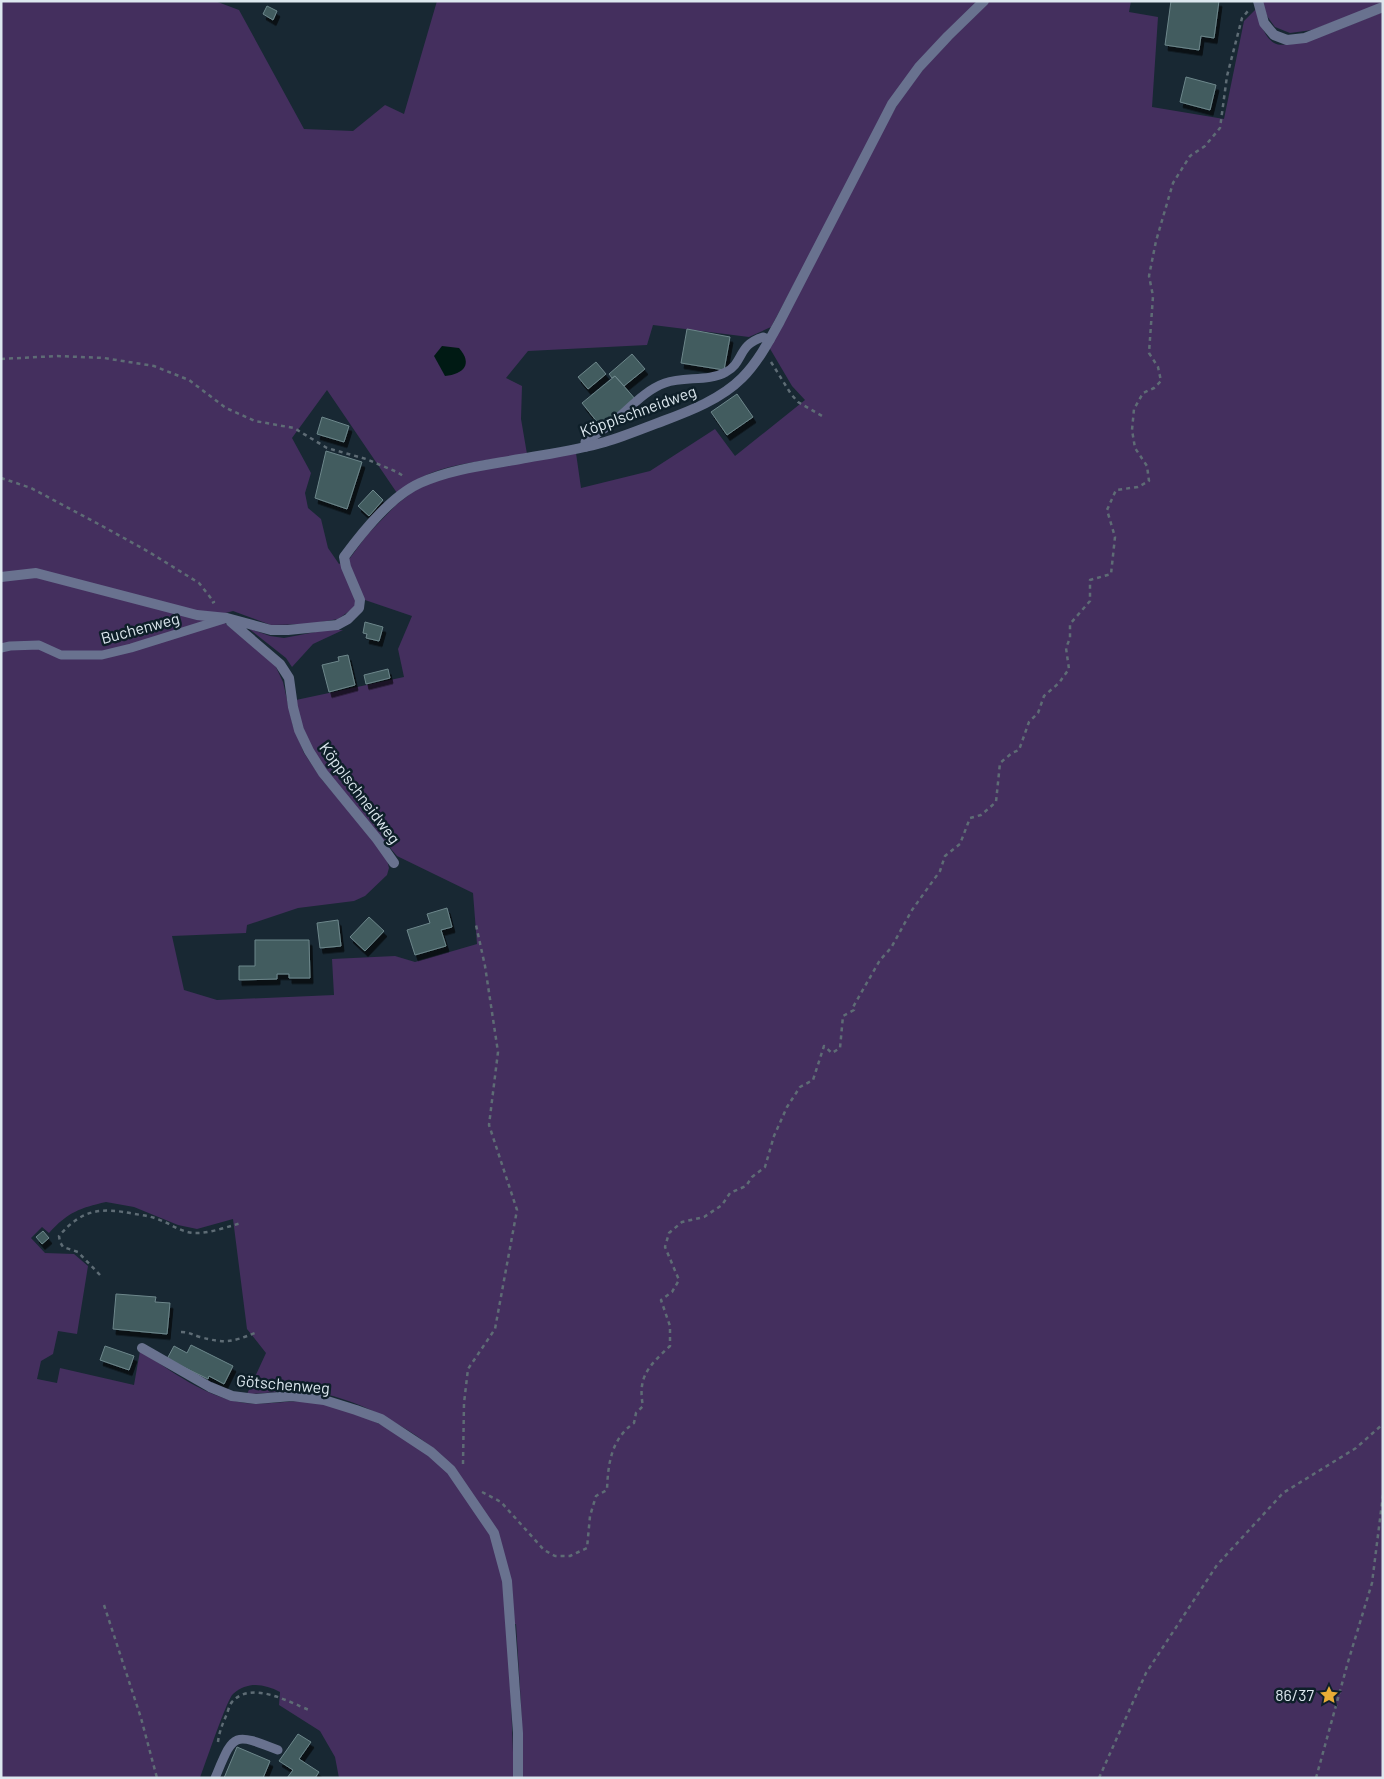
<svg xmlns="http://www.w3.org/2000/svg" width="1384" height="1779" font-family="Barlow,sans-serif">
<defs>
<filter id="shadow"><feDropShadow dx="3" dy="5.5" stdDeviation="0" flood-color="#0009"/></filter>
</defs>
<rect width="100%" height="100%" fill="#182833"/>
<path fill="#442f5e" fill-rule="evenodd" d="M1,1H215L239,10L304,129L353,131L385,105L404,114L437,1H977L901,85L771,327L749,337L653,325L647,345L528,351L506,378L522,386L521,419L527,454C499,459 457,462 431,473C418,478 408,486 397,493L327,390L292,438L311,473L305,493L308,508L321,519L328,548L339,564L350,558L367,535L396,505L414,491L435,480L472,471L576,453L581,488L650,471L715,429L735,456L805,400L792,386L769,347L880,134L902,97L932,58L990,1H1131L1129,12L1158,17L1152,107L1224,119L1244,21L1256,9C1260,20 1263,36 1274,43C1291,53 1363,19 1383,12V1778H523L521,1704L516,1624L508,1625L514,1778H339L335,1757L320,1731L279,1705L280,1692C264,1684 248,1681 233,1694C227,1699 205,1765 200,1778H1ZM365,600L412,616L398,649L404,677L296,700L303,730L316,757L342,791L397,856L473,893L477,944L415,962L395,956L332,959L334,995L217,1000L184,990L172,936L246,933L247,925L298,908L354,901L365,896L387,875L389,868L387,860L368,833L323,781L304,753L293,726L283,682L275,665L260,652L226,624L222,614L233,611L271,625L310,624L338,619ZM106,1202L134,1207L178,1225L197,1229L233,1219L247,1329L266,1353L247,1394C267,1394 286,1390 305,1391C353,1395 412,1428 446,1459C407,1439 368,1414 325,1404C298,1397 272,1406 245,1403C206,1398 172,1371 140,1351L134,1385L60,1368L57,1383L37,1379L41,1361L53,1354L58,1331L77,1334L88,1266L74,1254L45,1253L31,1238L42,1227L49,1233C68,1212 80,1208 106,1202Z
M1262,1H1383V3L1312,30L1290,33L1275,27L1267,16Z
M248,628L270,636L284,638L326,630H343L313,644L292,667L286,658Z"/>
<path fill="#001a14" d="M442,346L459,348C473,364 464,374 445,376L434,356Z"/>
<path fill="#425b5f" stroke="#6d878b" filter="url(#shadow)" d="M1171,1H1219L1214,38L1201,36L1199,50L1165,45Z
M267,6L277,11L273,20L263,14Z
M1186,77L1216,85L1210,110L1180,102Z
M687,329L730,337L724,370L681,363Z
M632,354L645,369L624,386L615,376L612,378L609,374Z
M596,362L606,374L588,389L578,377Z
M615,376L636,400L602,428L582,403Z
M737,394L753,417L727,435L711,412Z
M322,417L349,426L344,442L317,434Z
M326,451L362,462L347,509L315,498Z
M373,490L383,500L369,516L358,506Z
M365,622L383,627L379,641L366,638L367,634L363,633Z
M348,655L355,685L329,692L322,665L339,661L338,657Z
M388,669L390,678L366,684L364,675Z
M447,908L452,927L441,930L446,946L415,955L407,930L430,923L427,914Z
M369,917L384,931L365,951L350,937Z
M338,920L341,946L320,948L317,923Z
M255,940H309L310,978H289V974H277V979L239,980V966H255Z
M43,1231L49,1238L42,1244L36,1237Z
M116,1294L156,1297L155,1302L170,1303L167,1334L113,1329Z
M191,1345L233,1366L224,1384L209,1376L208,1379L167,1359L174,1346L187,1353Z
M105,1346L134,1356L129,1370L100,1360Z
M298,1734L311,1742L299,1759L319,1772L315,1778H287L293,1770L279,1761Z
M237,1747L270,1761L263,1778H224Z"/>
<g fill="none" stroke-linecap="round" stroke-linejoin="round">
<path stroke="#5e6c75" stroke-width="2.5" stroke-dasharray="4 4" stroke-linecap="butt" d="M1,359L57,356L104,358L154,366L189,380L226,408L255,421L294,428L327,448L366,459L397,472L405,477
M771,362L791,394L798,402L824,417
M1,478L31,488L104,527L149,552L199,583L214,602L212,603
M100,1275L78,1252L63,1247L60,1242L59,1236C82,1209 101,1207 134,1214C142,1215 150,1216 157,1219C170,1223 181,1233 196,1233C211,1233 227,1227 241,1223
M181,1332C189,1332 193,1335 200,1337C226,1344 232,1342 255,1333
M463,1464L464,1403L468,1369L495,1329L517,1210L489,1125L498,1052L485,966L476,925
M482,1492L501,1502L544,1550L555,1556H570L587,1548L590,1516L596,1496L607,1490C608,1464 611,1439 634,1423L636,1413L643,1406C637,1376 650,1365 670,1346V1326L661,1300L672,1292L679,1280L665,1247L669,1233L682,1222L704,1217L722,1205L730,1193L746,1186L752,1177L765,1167L774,1136L787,1107L800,1087L813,1080L824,1046L832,1053L840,1048L843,1016L854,1010L853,1007L880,960L891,948L912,910L940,871L945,856L960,844L970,818L981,815L996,802L1000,763L1012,753L1019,750L1029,722L1038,713L1044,696L1059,683L1069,669L1066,648L1070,638V624L1090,601V580L1111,574L1115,537L1107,510L1116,490L1138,487L1149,481L1147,466L1135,448L1132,430L1134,409L1143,393L1154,388L1161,381L1158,367L1149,353L1153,296L1149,276L1156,241L1173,183L1190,156L1205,146L1220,128L1227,76L1242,18L1248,11
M104,1605L141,1718L157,1778
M218,1742C219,1733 222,1725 226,1716C228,1712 229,1705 232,1702C251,1680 289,1702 309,1710
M1099,1778L1146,1673L1217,1565L1283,1493L1356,1448L1383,1424
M1316,1778L1348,1662L1372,1583L1383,1495"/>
<path stroke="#69728f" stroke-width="9" d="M586,447L585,442C595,435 605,429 613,422C630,408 645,390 665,383C684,376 708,382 726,372C744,363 737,345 763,337L770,340
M1,648L10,646L39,645L61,655H102L131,648L224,619
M215,1778C234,1733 232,1732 278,1750"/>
<path stroke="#69728f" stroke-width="10" d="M1258,1L1264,23L1274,35L1287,40L1305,38L1383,7
M1,577L36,573L197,615L227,618L271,630H288L337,625L348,619L359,608L360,600L346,567L344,557C363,531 391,496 420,483C451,469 487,465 520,459C548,454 578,450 605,442C625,436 644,428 663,421C690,411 721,399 742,378C758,362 769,341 780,321L892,104L919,67L948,36L984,1
M231,622L280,664L289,678L293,707L299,730L309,751L323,773L377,839L394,863
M142,1348L210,1387L232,1396L256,1399L292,1396L324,1400L356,1410L381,1419L431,1452L451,1470L494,1533L507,1581L518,1733V1778"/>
</g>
<defs>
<g id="sight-bare" transform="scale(1.5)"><path d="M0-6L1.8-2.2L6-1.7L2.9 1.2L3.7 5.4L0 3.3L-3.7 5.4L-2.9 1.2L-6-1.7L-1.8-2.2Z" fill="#e7ac36" stroke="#0e1f29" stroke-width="2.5" paint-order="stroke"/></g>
</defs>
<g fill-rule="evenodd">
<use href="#sight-bare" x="1329" y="1695"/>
</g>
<g text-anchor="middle" stroke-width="5" stroke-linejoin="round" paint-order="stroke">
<g font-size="16" fill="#dde8ef" stroke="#0e1f29">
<text transform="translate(638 411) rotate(-20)" y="6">Köpplschneidweg</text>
<text transform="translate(140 628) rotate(-15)" y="6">Buchenweg</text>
<text transform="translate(360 793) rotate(53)" y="6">Köpplschneidweg</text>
<text transform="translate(283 1384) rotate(5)" y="6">Götschenweg</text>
</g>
<g font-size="16" fill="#dde8ef" stroke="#0e1f29" text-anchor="end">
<text x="1314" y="1701">86/37</text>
</g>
</g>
<rect width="1384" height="1779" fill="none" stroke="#dde8ef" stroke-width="5"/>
</svg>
